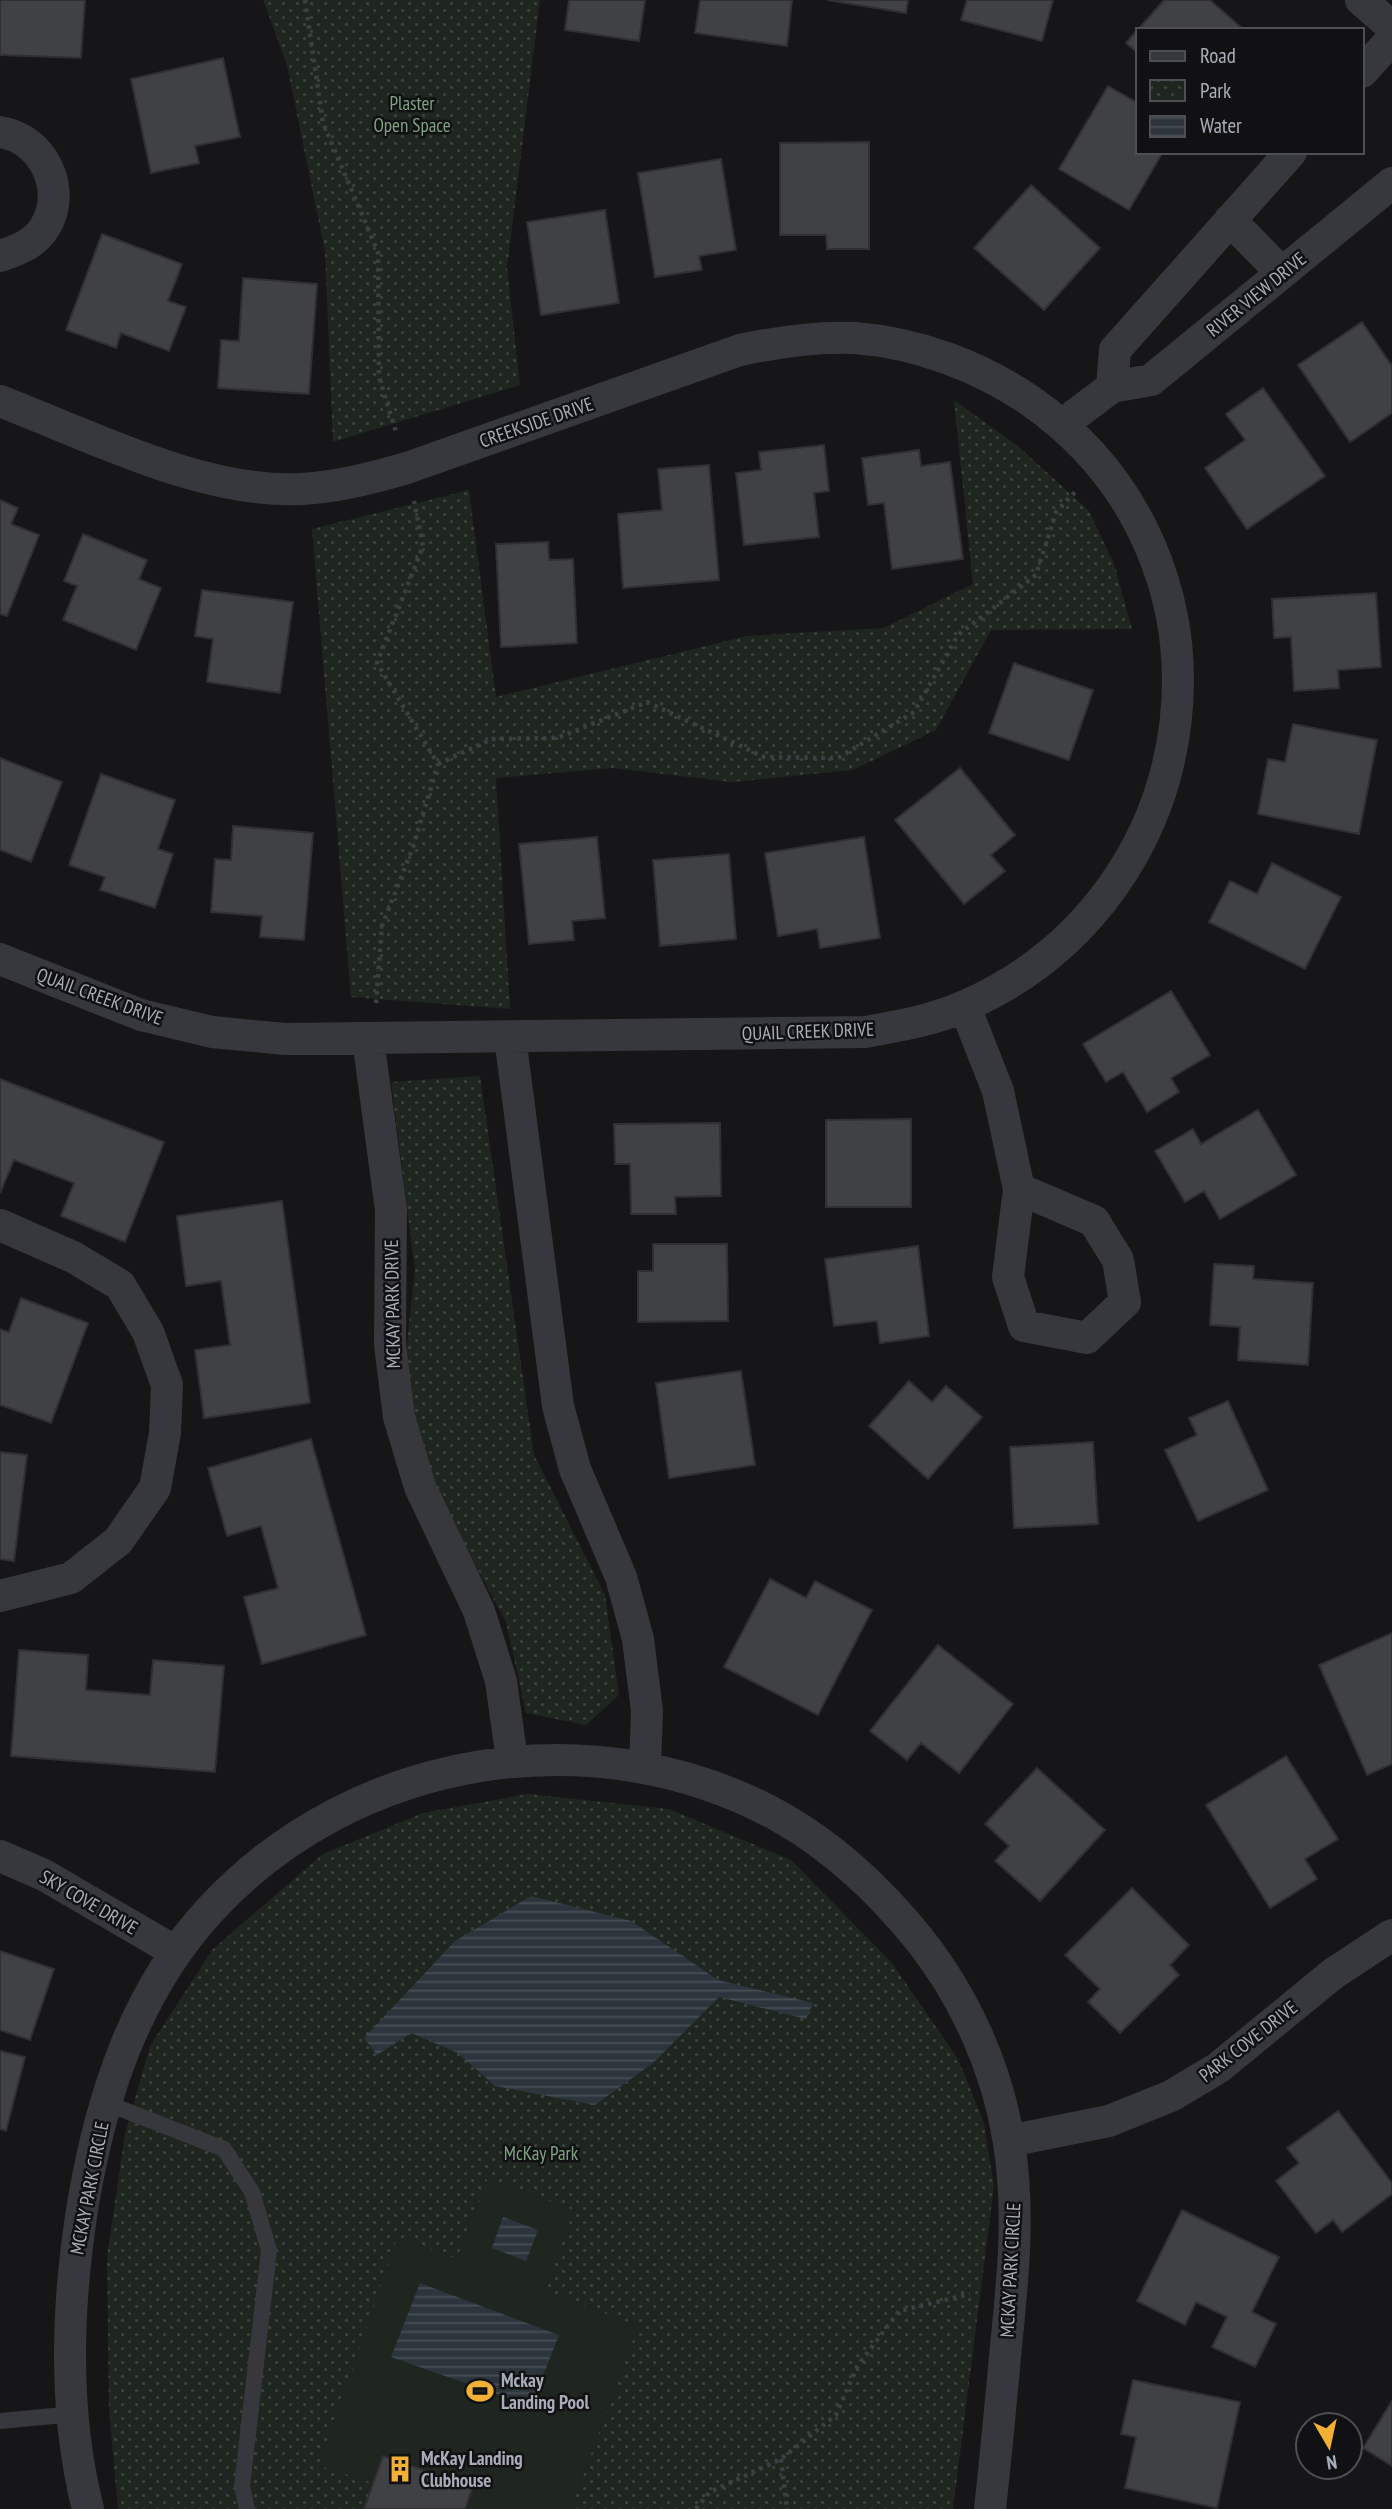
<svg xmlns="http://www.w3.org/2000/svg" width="1392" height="2509" font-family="'PT Sans Narrow',sans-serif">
<defs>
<pattern id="park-dots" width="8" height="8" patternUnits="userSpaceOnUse" patternTransform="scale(1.75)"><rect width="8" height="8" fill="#1e261f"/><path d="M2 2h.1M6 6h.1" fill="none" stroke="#3c433d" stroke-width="1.8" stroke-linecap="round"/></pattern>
<pattern id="water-rules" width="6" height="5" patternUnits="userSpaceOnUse" patternTransform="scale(1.75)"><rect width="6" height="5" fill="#2c353c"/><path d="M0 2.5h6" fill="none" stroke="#485056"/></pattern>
</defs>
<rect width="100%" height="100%" fill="#161618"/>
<path fill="url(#park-dots)" d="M263,0H540L507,268L520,385L333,442L325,251L287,65Z
M954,400L1019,447L1089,511L1114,564L1132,629L991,630L936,730L853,770L732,782L613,768L496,778L510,1009L351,997L312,529L469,490L496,697L747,636L884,628L973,584Z
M480,1076L534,1455L605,1595L619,1695L586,1725L526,1713L506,1622L430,1482L404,1369L415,1270L391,1082Z
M528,1794L669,1809L791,1860L892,1963L958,2059L984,2123L994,2186L953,2509H118L109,2410L107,2256L125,2134L150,2046L213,1949L323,1854L423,1813Z"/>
<path fill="#1e261f" d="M488,2178L574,2210L544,2290L638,2326L571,2509H465L472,2487L383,2456L373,2483L320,2466L397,2238L457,2259Z"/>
<path fill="url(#water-rules)" d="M531,1896L631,1921L718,1980L813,2003L806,2019L719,1997L653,2063L595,2105L495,2086L458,2053L411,2033L377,2055L364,2038L455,1941Z
M503,2217L538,2230L526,2261L492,2248Z
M420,2283L559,2335L531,2406L391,2357Z"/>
<path fill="#404145" stroke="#303034" stroke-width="2" d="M0,0H85L81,58L0,55Z
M569,0H645L639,41L565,30Z
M700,0H792L787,46L695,33Z
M827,0H908L906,13Z
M967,0H1053L1042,41L961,20Z
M1164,0H1210L1244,30H1138V53L1126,43Z
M223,58L240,137L195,146L199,163L151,173L131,79Z
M1108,86L1138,103V152H1163L1129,210L1059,169Z
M869,142V249H827L826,235H780V143Z
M721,159L736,250L699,256L702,270L655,277L638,173Z
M1031,185L1100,248L1044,310L974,248Z
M605,210L619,303L541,315L527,222Z
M102,234L182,264L168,301L186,307L169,351L121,333L116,348L66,330Z
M243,278L317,284L309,394L218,388L221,340L239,341Z
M1362,322L1392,366V413L1350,442L1298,365Z
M1263,388L1325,476L1247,529L1205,468L1245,440L1226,414Z
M824,445L829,491L814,493L819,537L744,545L736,473L761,470L759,452Z
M919,450L921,466L950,462L963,559L892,569L884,503L868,505L862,458Z
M709,465L719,580L623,588L618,514L662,510L658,469Z
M0,500L18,508L11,524L39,535L7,616L0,614Z
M83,534L147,560L139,579L161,588L136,650L63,620L77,586L64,581Z
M548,542L549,560L573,559L577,643L501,647L496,544Z
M202,590L293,602L280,693L207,682L213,639L195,636Z
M1376,593L1381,667L1338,670L1339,688L1294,691L1291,637L1274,638L1272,599Z
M1014,663L1093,690L1069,760L989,733Z
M1293,724L1377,740L1359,834L1258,814L1268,759L1285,762Z
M0,758L62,782L31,862L0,850Z
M960,768L1015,835L991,855L1005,871L964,904L895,820Z
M101,774L175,800L158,849L173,854L155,908L100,890L105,877L69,865Z
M233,826L313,833L304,940L260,937L262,916L211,912L215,859L231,860Z
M597,837L605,918L572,921L574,940L529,944L519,844Z
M864,837L880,938L820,948L817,929L778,936L765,853Z
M729,854L736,939L660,946L653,860Z
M1272,863L1341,897L1305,969L1209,922L1230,881L1257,894Z
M1171,991L1210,1055L1171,1078L1179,1092L1147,1112L1123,1072L1106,1082L1083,1044Z
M0,1079L164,1142L125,1242L61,1216L74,1183L14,1160L0,1193Z
M1258,1110L1296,1175L1220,1219L1204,1191L1185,1202L1155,1151L1193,1129L1201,1144Z
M911,1119V1207H826V1120Z
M720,1123L721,1196L675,1197L676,1214H631L630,1164H615L614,1124Z
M282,1201L310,1403L204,1418L195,1350L230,1345L221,1281L186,1286L177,1216Z
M653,1244H727L728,1321L638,1322V1271H653Z
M918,1246L929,1336L880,1343L877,1321L834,1326L825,1259Z
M1214,1264L1254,1266L1253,1279L1313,1283L1308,1365L1238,1360L1240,1327L1210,1325Z
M21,1298L88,1323L51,1423L0,1405V1329L9,1332Z
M741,1371L755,1465L669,1478L656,1383Z
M909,1381L932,1402L946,1386L982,1417L928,1479L869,1426Z
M1228,1401L1268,1490L1198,1521L1165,1450L1197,1435L1189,1418Z
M311,1439L366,1635L262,1664L244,1597L278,1588L261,1526L227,1536L208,1468Z
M1093,1442L1098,1524L1014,1528L1010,1447Z
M0,1452L27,1455L14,1561L0,1559Z
M770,1579L806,1598L815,1581L872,1610L818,1715L724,1667Z
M1392,1633V1764L1367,1775L1319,1665Z
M938,1645L1013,1704L959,1773L921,1743L907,1760L870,1731Z
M19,1650L88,1655L86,1690L150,1695L153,1660L224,1666L215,1772L11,1756Z
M1286,1756L1338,1839L1305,1859L1317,1879L1270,1908L1206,1805Z
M1037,1768L1105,1830L1040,1901L995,1861L1009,1846L985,1824Z
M1132,1888L1189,1945L1170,1965L1179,1975L1120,2033L1088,2002L1100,1989L1065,1955Z
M0,1951L54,1969L30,2040L0,2030Z
M0,2051L25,2057L6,2131L0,2129Z
M1338,2111L1392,2183V2194L1342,2232L1333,2220L1316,2233L1276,2181L1299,2163L1287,2148Z
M1182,2210L1279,2257L1252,2312L1276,2324L1255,2367L1212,2347L1227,2317L1196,2302L1185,2325L1137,2301Z
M1133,2380L1240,2402L1217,2508L1125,2488L1136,2437L1121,2434Z
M1392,2401V2466L1363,2448Z
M383,2456L473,2487L465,2509H364Z"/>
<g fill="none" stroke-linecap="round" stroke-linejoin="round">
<path stroke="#3d3f44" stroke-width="4.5" stroke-dasharray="3.5 5" stroke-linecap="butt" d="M305,0L323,123L378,252L379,377L397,435
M438,764L492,739L557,738L647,702L764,757L838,758L914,712L958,635L1036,575L1056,512L1077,490
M376,1003L382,926L413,847L438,764L377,663L423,546L414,501
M781,2459L787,2509
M696,2509L710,2492L781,2459L836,2415L857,2367L899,2311L970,2294"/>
<path stroke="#37383d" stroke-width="16" d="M106,2103L224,2149L252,2192L269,2250L242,2486L247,2509
M0,2421L74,2414"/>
<path stroke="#37383d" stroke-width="32" d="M1361,0L1392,27
M1362,72L1392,39
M0,132C43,138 68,190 45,227C35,244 17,250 0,256
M1291,152L1115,350L1112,387L1151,380L1392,183
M1230,220L1282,273
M0,401C91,436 203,494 302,489C338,487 372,478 407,468L740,350C778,342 816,336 855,338C918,343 980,366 1032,402C1256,560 1213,897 965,1006C934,1020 899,1026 865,1032L285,1039L212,1032L141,1015L0,959
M1063,424L1112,387
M965,1007L998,1091L1019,1189L1008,1277L1024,1326L1087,1338L1125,1302L1118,1260L1094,1221L1019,1189
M510,1037L558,1406L575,1469L621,1577L638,1639L647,1711L645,1768
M368,1039L391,1210L390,1345L399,1417L420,1487L479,1611L501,1681L512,1760
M0,1225L73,1257L120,1285L148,1332L167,1385L165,1433L155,1488L118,1541L71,1578L0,1596
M0,1856L44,1875L176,1952
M1009,2141L1109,2121L1171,2096L1218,2068L1334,1973L1392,1935
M88,2509C63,2411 67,2303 83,2204C101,2097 135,1991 211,1909C355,1753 597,1714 782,1818C836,1849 881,1892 919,1939C965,1997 998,2070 1009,2143C1020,2211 1013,2278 1006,2346C1001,2401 996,2455 990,2509"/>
</g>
<defs>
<g id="stadium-bare" transform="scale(2.1)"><path d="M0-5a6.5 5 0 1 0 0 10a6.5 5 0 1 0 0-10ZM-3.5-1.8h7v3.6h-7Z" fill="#f2b134" stroke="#111113" stroke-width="2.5" paint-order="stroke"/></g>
<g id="building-bare" transform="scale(2.1)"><path d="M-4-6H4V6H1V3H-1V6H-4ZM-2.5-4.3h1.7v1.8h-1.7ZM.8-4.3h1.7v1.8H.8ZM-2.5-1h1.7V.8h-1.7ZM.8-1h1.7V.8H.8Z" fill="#f2b134" stroke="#111113" stroke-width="2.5" paint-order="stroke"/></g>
</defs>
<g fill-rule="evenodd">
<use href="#stadium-bare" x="480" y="2391"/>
<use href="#building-bare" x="400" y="2469"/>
</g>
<g text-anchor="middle" stroke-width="5" stroke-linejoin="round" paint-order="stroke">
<g font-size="19" fill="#7fa381" stroke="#111113">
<text x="412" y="110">Plaster<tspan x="412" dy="22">Open Space</tspan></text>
<text x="541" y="2160">McKay Park</text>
</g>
<g font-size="19" fill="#a8adb8" stroke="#111113">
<text transform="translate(1256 294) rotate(-39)" y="7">RIVER VIEW DRIVE</text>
<text transform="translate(536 422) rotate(-19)" y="7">CREEKSIDE DRIVE</text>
<text transform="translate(100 996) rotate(20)" y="7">QUAIL CREEK DRIVE</text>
<text transform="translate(808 1031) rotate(-2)" y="7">QUAIL CREEK DRIVE</text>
<text transform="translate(392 1304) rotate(-91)" y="7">MCKAY PARK DRIVE</text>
<text transform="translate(89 1902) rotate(30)" y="7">SKY COVE DRIVE</text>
<text transform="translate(1248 2041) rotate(-38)" y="7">PARK COVE DRIVE</text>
<text transform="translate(89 2188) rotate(-79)" y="7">MCKAY PARK CIRCLE</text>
<text transform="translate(1010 2270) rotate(-87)" y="7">MCKAY PARK CIRCLE</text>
</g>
<g font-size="19" font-weight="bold" fill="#a8adb8" stroke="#111113" text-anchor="start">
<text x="501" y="2387">Mckay<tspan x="501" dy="22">Landing Pool</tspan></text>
<text x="421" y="2465">McKay Landing<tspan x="421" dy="22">Clubhouse</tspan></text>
</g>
</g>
<rect x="1136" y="28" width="228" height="126" fill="#111113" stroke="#4d4f55" stroke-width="2"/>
<rect x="1150" y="51" width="35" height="10" fill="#37383d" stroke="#4d4f55" stroke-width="2"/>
<text x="1200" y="63" font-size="21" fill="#a8adb8">Road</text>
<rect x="1150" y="80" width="35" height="21" fill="url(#park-dots)" stroke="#4d4f55" stroke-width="2"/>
<text x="1200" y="98" font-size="21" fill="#a8adb8">Park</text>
<rect x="1150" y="116" width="35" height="21" fill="url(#water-rules)" stroke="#4d4f55" stroke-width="2"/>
<text x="1200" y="133" font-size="21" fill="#a8adb8">Water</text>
<g transform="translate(1329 2446) rotate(171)"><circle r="33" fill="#111113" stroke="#4d4f55" stroke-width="2"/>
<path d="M0-5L12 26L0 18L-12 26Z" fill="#f2b134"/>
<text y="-10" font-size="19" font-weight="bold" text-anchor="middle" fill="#a8adb8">N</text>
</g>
</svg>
